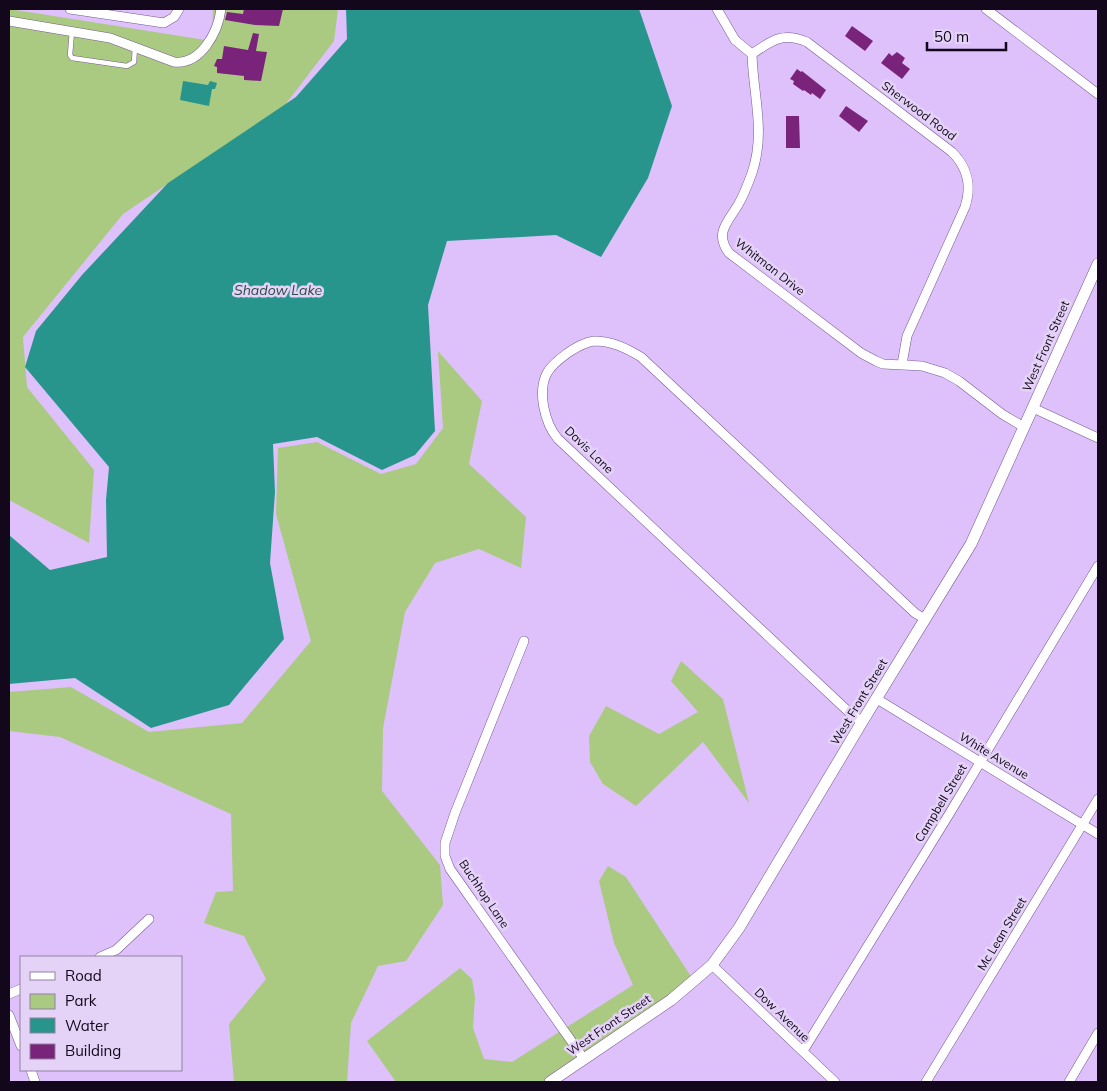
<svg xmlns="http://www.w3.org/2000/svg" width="1107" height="1091" font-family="Mulish,sans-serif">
<rect width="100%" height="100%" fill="#dec0fb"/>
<path fill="#aaca82" d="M9,9L212,41L213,9H338L334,41L285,105L123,214L23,337L27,387L94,470L89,543L9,500Z
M438,351L482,401L469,464L526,517L521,568L479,549L435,563L405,612L383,728L382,791L440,865L443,905L406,961L378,966L351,1023L347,1082H234L229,1024L266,979L244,936L204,923L216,892L233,891L231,814L60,737L9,731V692L71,687L149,732L242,723L311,641L276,514L278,448L317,442L381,474L416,464L443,428Z
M681,661L723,699L749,803L703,742L636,806L603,784L590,762L589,736L606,706L659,734L698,712L671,681Z
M608,866L626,877L694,981L549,1082H396L367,1041L460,968L472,979L475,997L473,1028L484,1059L512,1062L633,985L614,943L599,881Z"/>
<path fill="#28958d" d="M346,9H639L672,106L648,178L601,257L556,235L447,241L428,305L435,431L415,455L382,470L317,437L273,444L275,492L270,563L284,639L229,705L151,728L75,678L9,684V535L50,570L107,557L106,500L109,467L25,367L36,331L82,275L168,183L296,97L347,39Z
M183,81L208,85L210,81L217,83L215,89H212L209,106L180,100Z"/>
<path fill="#7a237a" d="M244,9H283L279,26L255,25L225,20L227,12L243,14Z
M852,26L873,41L865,51L845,36Z
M253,33L259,34L256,51L267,52L261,81L244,80V76L217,73V67L214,66L217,59H222L224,46L248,50Z
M897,52L905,58L902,63L910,69L902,79L881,63L889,53L892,56Z
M797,69L801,72L802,71L826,90L820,99L812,93L811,95L804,90L803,91L793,84L794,81L790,79Z
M846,106L868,121L859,132L839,116Z
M786,116H799L800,148H786Z"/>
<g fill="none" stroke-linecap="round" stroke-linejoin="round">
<g stroke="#765a8f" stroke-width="5.5">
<path id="service" d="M72,31L70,55L72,58L127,66L134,62L135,47"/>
</g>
<g stroke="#765a8f" stroke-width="10">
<path id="minor" d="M70,9L164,23L174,17L179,9
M717,9L735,40L752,54
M986,9L1098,94
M9,21L110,38L174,62C201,65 218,32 221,9
M752,54C753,95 766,132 752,173C748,184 744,195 738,205C728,222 714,233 729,253L861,353L876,361L883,364L922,366L945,373L959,381L1002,414L1024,427
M752,54C772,40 783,32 807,42L952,152C967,167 972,186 965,207L907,336L902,364
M1033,408L1098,438
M524,641L455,813L445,843V856L450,869L584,1059
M877,699L1098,834
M862,722L851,714L558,439C545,424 537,392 547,373C552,364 561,358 569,352C577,347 585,342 594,341C612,341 626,348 641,357L915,613L925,619
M100,957L116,950L149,919
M712,965L835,1082
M9,994L21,989
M9,1015L21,1046
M803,1051L948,816L1098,566
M31,1070L35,1082
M926,1082L1098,799
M1069,1082L1098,1033"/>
</g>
<g stroke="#765a8f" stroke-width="12">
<path id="tertiary" d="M550,1082L671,1000L698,977L712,965L739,928L862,722L971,544L1098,264"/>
</g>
<use href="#service" stroke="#fff" stroke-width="4.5"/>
<use href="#minor" stroke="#fff" stroke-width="9"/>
<use href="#tertiary" stroke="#fff" stroke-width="11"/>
</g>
<g text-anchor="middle" stroke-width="5" stroke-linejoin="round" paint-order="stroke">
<g font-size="12" fill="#12071b" stroke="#e5d3f7">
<text transform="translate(919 111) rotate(37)" y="4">Sherwood Road</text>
<text transform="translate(770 267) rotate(38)" y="4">Whitman Drive</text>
<text transform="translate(1046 346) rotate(-66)" y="4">West Front Street</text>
<text transform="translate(589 450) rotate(44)" y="4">Davis Lane</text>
<text transform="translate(859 702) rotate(-59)" y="4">West Front Street</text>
<text transform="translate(994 756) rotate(31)" y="4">White Avenue</text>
<text transform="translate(941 803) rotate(-59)" y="4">Campbell Street</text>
<text transform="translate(484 894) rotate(56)" y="4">Buchhop Lane</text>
<text transform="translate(1002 934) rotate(-59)" y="4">Mc Lean Street</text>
<text transform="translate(782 1015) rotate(44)" y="4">Dow Avenue</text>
<text transform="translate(609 1025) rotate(-34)" y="4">West Front Street</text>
</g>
<g font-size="14" font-style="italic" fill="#2b4b47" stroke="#e5d3f7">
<text x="278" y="295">Shadow Lake</text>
</g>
</g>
<rect width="1107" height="1091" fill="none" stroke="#12071b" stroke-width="20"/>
<rect x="20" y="956" width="162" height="115" fill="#e5d3f7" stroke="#91819f"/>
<rect x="30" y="972" width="25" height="8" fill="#ffffff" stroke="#91819f"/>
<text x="65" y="981" font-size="15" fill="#12071b">Road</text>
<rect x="30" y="994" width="25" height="15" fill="#aaca82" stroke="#91819f"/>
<text x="65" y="1006" font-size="15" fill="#12071b">Park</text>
<rect x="30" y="1018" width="25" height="15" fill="#28958d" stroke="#91819f"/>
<text x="65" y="1031" font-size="15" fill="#12071b">Water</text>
<rect x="30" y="1044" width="25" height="15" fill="#7a237a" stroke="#91819f"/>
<text x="65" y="1056" font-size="15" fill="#12071b">Building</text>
<path d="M927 42v8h79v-8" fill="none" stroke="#12071b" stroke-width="2.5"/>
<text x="934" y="42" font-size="15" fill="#12071b" stroke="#e5d3f7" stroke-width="4" paint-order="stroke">50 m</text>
</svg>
